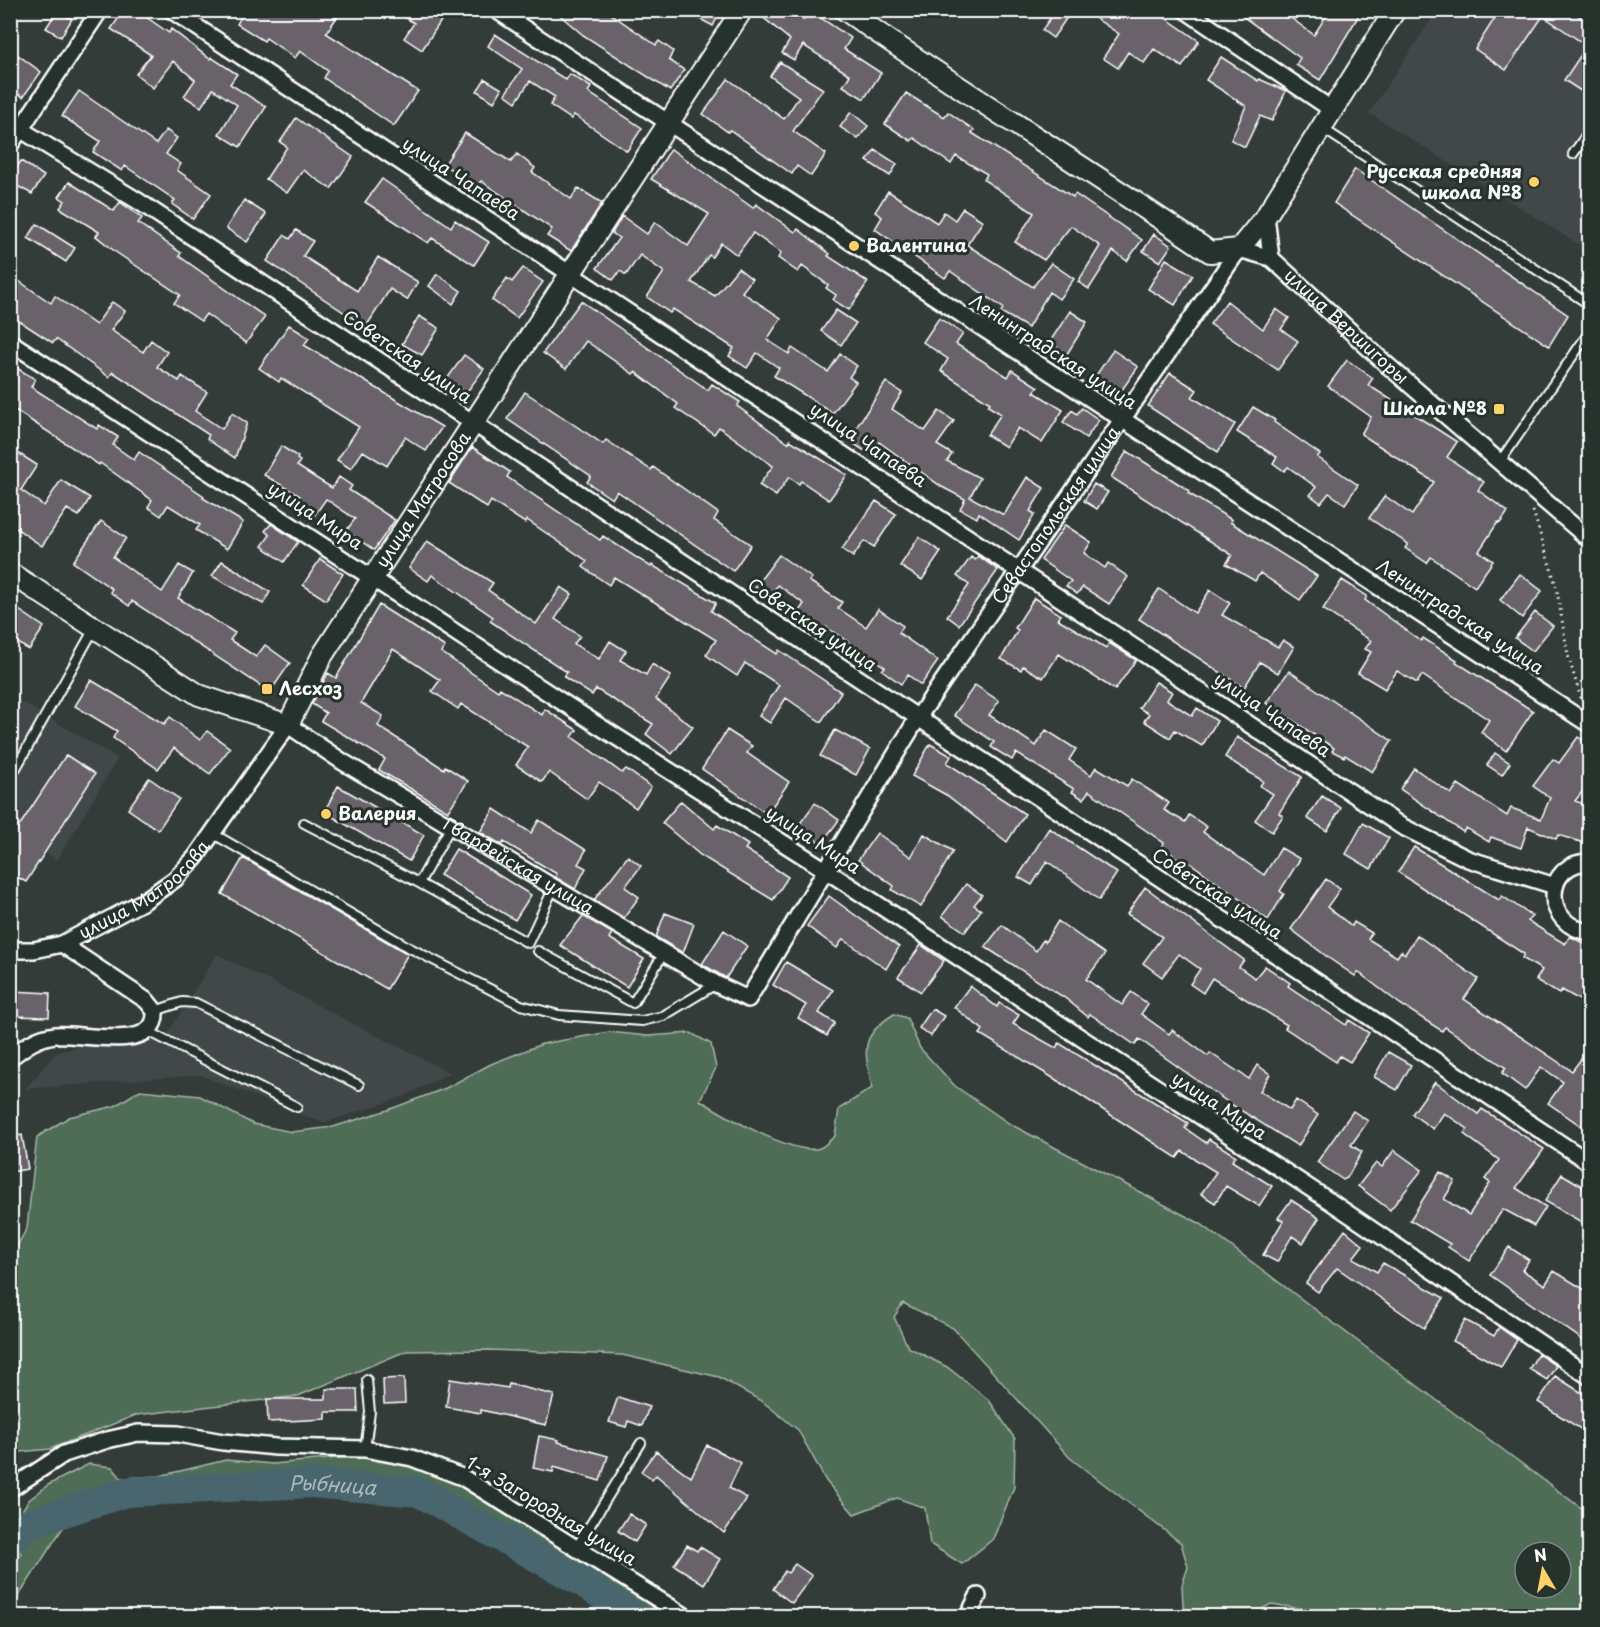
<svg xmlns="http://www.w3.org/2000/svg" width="1600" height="1627" font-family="'Playpen Sans',sans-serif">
<rect width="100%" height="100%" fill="#333c39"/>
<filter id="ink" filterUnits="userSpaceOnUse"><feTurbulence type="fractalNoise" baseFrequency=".0167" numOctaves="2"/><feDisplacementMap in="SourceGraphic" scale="12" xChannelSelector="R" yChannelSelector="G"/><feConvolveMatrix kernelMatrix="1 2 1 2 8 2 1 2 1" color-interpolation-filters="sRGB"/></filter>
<g filter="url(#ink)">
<path fill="#434748" d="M1437,11H1589V251L1369,113Z
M11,696L118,758L57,860L11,828Z
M217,954L450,1073L403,1097L324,1123L200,1075L25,1089L56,1053L95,1042L163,1041Z"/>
<path fill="#4f6d56" stroke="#a7b6aa" stroke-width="1.5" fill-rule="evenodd" d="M894,1014L907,1018L920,1048L955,1086L1010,1124L1201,1224L1589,1514V1616H1348L1271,1604L1249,1616H1187L1183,1605L1182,1585L1188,1567L1181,1543L1070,1458L953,1328L903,1303L894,1317L908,1347L947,1367L989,1400L1015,1439L1014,1487L993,1539L962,1564L930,1544L925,1508L897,1498L854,1514L826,1481L798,1430L763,1402L719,1377L622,1355L488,1350L406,1351L298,1396L136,1415L50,1449L11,1453V1257L27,1228L37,1137L69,1117L115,1106L140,1090L200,1096L253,1124L292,1132L333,1127L388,1110L446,1088L491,1064L542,1044L609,1032L648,1036L691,1033L711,1044L716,1068L700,1100C722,1114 795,1157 820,1148C825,1146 831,1139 835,1136L839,1109L872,1088C865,1051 858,1037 894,1014ZM1525,1552H1561V1588H1525Z
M360,1456L413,1465L460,1484L670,1616H648L589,1572L424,1486L372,1477L325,1479L297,1474H216L143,1486H112L89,1494L60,1532L11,1608V1561L21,1554L11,1526L29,1500L48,1485L89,1464L112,1467L121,1478L159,1476L226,1460L273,1464Z"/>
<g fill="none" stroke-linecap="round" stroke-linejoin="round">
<path stroke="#48666e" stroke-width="30" id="s1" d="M10,1540L28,1524L126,1492L311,1483L419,1492L579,1580L634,1616"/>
</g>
<path fill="#69626b" stroke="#fff" stroke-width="1.5" d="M124,10H136L169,33L171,29L210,59L211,57L237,74L230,84L266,107L240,147L219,134L237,105L213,89L201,107L184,96L195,80L173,61L153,88L136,74L151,55L111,29Z
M245,10H342L326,33L418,91L394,126L324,78L328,71L300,51L295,58L266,38L264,41L237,24Z
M394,10H448L422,50L404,38L414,23Z
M554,10H605L656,45L659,41L673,51L669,60L684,70L670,91L583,35Z
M683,10H721L713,26Z
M754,10H791L803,20L810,10H826L821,18L851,38L844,49L881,73L864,99L843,86L850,75L803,45L794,60L782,53L790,40Z
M1056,10H1072L1053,38L1042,30Z
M1083,10H1154L1199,41L1182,67L1154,49L1144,63L1128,52L1118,68L1103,58L1119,34Z
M1234,10H1280L1314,35L1330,10H1362L1320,80L1296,65L1300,58Z
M1500,10H1570L1590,23V97L1564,80L1587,46L1543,16L1506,70L1475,49Z
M57,11L72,19L61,37L46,28Z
M495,34L566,80L570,74L591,87L588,92L642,128L627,151L574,115L571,119L550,105L555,97L530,81L516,102L505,94L522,69L488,46Z
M18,55L41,72L23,97L10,88V65Z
M1221,57L1258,81L1259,79L1286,91L1272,121L1260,116L1245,147L1231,140L1246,106L1206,80Z
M780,62L823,89L793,131L826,154L811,176L797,166L792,174L730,130L728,132L703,114L728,79L784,119L799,97L770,76Z
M485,79L502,89L494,102L477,91Z
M79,91L156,144L166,130L177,138L166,154L181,164L177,170L211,194L193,219L172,204L175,200L125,166L122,171L93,152L100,141L62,116Z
M906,93L944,117L948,112L974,130L972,133L1073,197L1075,194L1142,240L1127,261L1113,251L1089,289L1078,282L1100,246L1071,226L1044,260L1015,242L1034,213L984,180L987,174L956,156L951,164L914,138L911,141L885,124Z
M851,112L868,126L858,139L840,127Z
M296,118L353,157L331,189L303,170L287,193L266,179L287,147L280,142Z
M465,133L511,162L517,154L535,168L532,172L571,199L578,188L602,203L571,251L547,236L552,229L481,181L477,186L444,165Z
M671,149L753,208L756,204L795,232L798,229L830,254L828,256L868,282L849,310L833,300L836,295L826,288L828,285L802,266L798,272L778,258L781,253L753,233L737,255L721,243L712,257L709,255L691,282L715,296L738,268L752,279L742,292L781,318L767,340L789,354L792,348L828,372L840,354L857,366L849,377L856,382L833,413L774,376L779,368L757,353L747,368L729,356L734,348L673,309L670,313L647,297L664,272L640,255L626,275L620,271L613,280L597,268L619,238L612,233L622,216L647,234L655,222L688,246L709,214L651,179Z
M875,150L897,164L890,176L867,161Z
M21,161L44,176L32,194L10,182V177Z
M1355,169L1568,315L1549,346L1334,203Z
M382,179L451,227L455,220L489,242L474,265L432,238L428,243L365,202Z
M69,182L114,211L120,202L142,218L138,223L181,253L179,256L265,317L246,343L206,314L201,321L174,303L180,295L117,253L96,236L99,232L60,208L65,201L59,197Z
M888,191L937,223L944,212L955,220L963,208L983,221L967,245L1033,287L1051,263L1074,279L1059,299L1049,292L1028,328L1001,312L1003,308L950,271L945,278L875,229L882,217L875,212Z
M244,200L266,214L247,242L226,228Z
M37,224L75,248L66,262L28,238Z
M296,230L313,241L303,256L357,291L378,257L418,282L407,300L390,289L366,327L267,261L284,235L290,239Z
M1154,234L1171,246L1160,262L1143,251Z
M1166,259L1193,275L1175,305L1148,289Z
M523,268L543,282L517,318L492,300L507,278L512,282Z
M437,274L461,291L453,304L429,286Z
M10,275L51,303L55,296L96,325L112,302L125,311L111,330L143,352L151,340L167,352L157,367L179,381L182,376L207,392L195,411L222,429L232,413L247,423L235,458L207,439L209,435L113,372L109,377L56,339L53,343L10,315Z
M581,301L708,390L712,384L740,402L737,406L788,443L790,440L847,475L829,500L801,481L799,484L789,477L776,496L759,485L773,466L719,427L714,434L675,408L678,404L635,372L633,374L586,341L566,369L543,353Z
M1227,301L1263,329L1276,309L1289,318L1281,329L1298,341L1278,370L1210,324Z
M836,310L856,323L841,345L821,331Z
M1070,311L1087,322L1067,354L1049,343Z
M419,316L439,328L422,355L402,344Z
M939,318L963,334L956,344L1008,377L1012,370L1038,387L1034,392L1063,410L1042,443L1018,428L1006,447L987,435L1001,414L988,406L990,403L941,371L948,359L923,342Z
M289,325L309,338L304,345L442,427L426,451L405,437L387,466L363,451L351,469L337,460L359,427L281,378L279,382L259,368Z
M1113,350L1138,367L1119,394L1095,377Z
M464,355L484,369L466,393L447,379Z
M1347,360L1373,378L1368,385L1457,442L1447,457L1484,482L1478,490L1508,512L1500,523L1498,522L1479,551L1493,561L1475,587L1431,557L1427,563L1405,548L1408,544L1369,518L1385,496L1412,515L1434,482L1361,434L1371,417L1328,386Z
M10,364L35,379L31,387L97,429L99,425L118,437L113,445L134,460L139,452L204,496L203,498L243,522L227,549L196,530L200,525L168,505L161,516L148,507L152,500L100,463L99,465L10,407Z
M1170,373L1197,390L1192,397L1235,424L1218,452L1148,406Z
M886,382L902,393L892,409L925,431L939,411L954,421L937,445L952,454L947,461L980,478L970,497L1004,515L1027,477L1044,488L1030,511L1035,514L1019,540L979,513L977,518L960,509L965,499L942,487L879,442L871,455L848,440Z
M525,392L603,444L606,440L651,470L653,467L718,513L714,520L751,545L733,571L617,491L612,499L587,482L591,476L507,419Z
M1253,407L1275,420L1274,422L1320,454L1317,457L1358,485L1345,504L1329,493L1321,503L1310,495L1316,487L1288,467L1284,471L1273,463L1277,457L1237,432Z
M1082,408L1099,420L1086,438L1063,422L1072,410L1077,414Z
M281,446L298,457L297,459L300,461L297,466L319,480L332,488L339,477L352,486L349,490L395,520L374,550L346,531L355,519L326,499L314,516L295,503L300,496L264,475Z
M472,447L510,472L507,477L600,540L603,536L651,567L652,565L716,603L711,611L777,654L779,650L841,692L821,722L786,698L770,723L759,716L779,685L745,663L737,676L706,655L716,640L614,577L609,585L583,567L587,561L527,520L525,523L491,501L487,508L449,483Z
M10,448L37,465L21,490L44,506L61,480L90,498L79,516L67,509L42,546L10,524Z
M1127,451L1190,491L1188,493L1232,520L1230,522L1317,576L1300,600L1260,573L1255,581L1226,564L1232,555L1111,477Z
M1094,484L1108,492L1097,509L1084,501Z
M876,501L896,514L874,547L864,541L853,557L842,549Z
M101,521L126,538L113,557L162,592L179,565L193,573L178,598L235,633L230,640L256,657L265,645L290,663L270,692L132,601L129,606L110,592L112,589L73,562Z
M271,524L298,542L284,562L262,546L270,535L265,531Z
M1065,525L1091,542L1084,553L1105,568L1108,563L1128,577L1109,604L1083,587L1077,594L1066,586L1071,581L1041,560Z
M919,537L941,552L922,580L900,566Z
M427,541L493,583L488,590L536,624L561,587L572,594L555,619L580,636L574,644L599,659L610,641L626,651L620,660L646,675L652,664L671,676L656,699L693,727L672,754L646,734L653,724L596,689L592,695L564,677L567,672L490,621L493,617L432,575L428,581L409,568Z
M779,555L812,578L809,581L842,602L838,608L866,627L878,609L903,626L899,633L938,661L921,685L908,675L901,684L882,670L885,667L826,627L824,631L797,614L804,604L778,585L769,597L755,587Z
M978,556L998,570L959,625L947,616L969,585L957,576L971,557L975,560Z
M320,559L343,574L326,600L303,585Z
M222,561L270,592L263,604L212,576Z
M1520,574L1542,591L1522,618L1500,600Z
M1342,580L1367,596L1365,600L1421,641L1423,638L1457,660L1456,662L1533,711L1506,751L1481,732L1489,720L1422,675L1417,683L1397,671L1385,689L1358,673L1371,652L1365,649L1371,641L1323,609Z
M1159,589L1195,613L1210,590L1230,603L1222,615L1278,647L1283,640L1294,647L1278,673L1260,662L1244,688L1139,619Z
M1034,598L1061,615L1058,619L1106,648L1109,643L1136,660L1115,690L1059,654L1043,678L1023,666L1021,670L1001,659L1018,630L1015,628Z
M10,604L44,627L29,650L10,638Z
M379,605L445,647L441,652L498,691L500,688L542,715L545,709L577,730L572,737L622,773L626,769L651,787L636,808L599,782L587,799L549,772L542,782L516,765L528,747L461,704L458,709L432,691L440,680L393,649L361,703L383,716L378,726L444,769L445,766L468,781L448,811L379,770L385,759L321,721L326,713L312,704L328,673L336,678Z
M1535,612L1553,626L1533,651L1515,638Z
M1289,671L1392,741L1372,772L1345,755L1344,757L1332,751L1334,748L1266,703Z
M91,680L164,724L170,717L200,740L207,731L230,748L210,774L174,748L158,769L113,738L117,731L75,706Z
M1156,682L1172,692L1167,700L1192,716L1197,708L1217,721L1202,746L1175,730L1170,738L1144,721L1149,714L1139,708Z
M975,685L999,701L989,715L1036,746L1046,730L1076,749L1069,760L1091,775L1096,767L1127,786L1132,779L1169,803L1164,810L1185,822L1189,815L1207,827L1203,832L1264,875L1281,848L1300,859L1280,891L1284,894L1268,920L1185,859L1183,862L1162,847L1164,843L1089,791L1083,799L1072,792L1074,789L1016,753L1012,760L991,747L994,742L954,715Z
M727,730L752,746L747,753L789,782L767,814L702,769Z
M835,730L870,749L856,775L820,756Z
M1237,737L1302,777L1279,813L1283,816L1272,832L1255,820L1273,794L1260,786L1263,781L1225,757Z
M1578,737L1590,745V782L1575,801L1590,806V845L1558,835L1556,839L1528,827L1521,848L1491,837L1489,842L1466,828L1463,832L1400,789L1414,768L1451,794L1458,784L1507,816L1511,808L1541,819L1550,798L1533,786L1553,759L1559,763Z
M930,744L951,756L947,763L1025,814L1007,842L948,796L912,776Z
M1495,753L1510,763L1502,775L1487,765Z
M66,755L95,774L26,882L10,873V840Z
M149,778L179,799L158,830L128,809Z
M338,786L424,835L409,861L324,812Z
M1322,796L1341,808L1327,831L1307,818Z
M681,801L714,829L717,825L748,845L745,849L788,877L773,900L700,855L662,823Z
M815,803L839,820L821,844L798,826Z
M494,809L531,833L539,820L586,850L578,864L586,868L575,889L555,877L557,874L504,842L502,845L480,832Z
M1363,823L1389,838L1371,869L1346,854Z
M1049,828L1117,873L1099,900L1047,861L1032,885L1018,877Z
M877,833L911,857L924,834L953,851L921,907L892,890L894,886L858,860Z
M1414,847L1499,900L1502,896L1532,916L1528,921L1565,944L1570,936L1590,947V1006L1562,990L1559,994L1536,980L1542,970L1522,958L1524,954L1398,872Z
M456,849L531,895L515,920L440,875Z
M628,856L641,866L625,887L639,897L624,918L594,900Z
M243,858L408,954L387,989L222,894Z
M1326,879L1340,889L1327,907L1352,926L1354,922L1372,933L1368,939L1397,957L1401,951L1405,954L1417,935L1478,979L1464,999L1572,1071L1590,1047V1132L1548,1103L1563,1082L1541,1067L1525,1090L1502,1073L1506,1068L1445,1027L1442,1031L1400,1004L1358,972L1355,976L1330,959L1291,929Z
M966,884L982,895L974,905L981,910L965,932L942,916Z
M1145,887L1244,960L1239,967L1255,978L1265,966L1290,983L1288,986L1346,1025L1349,1020L1369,1033L1350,1062L1340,1056L1336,1062L1285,1028L1287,1025L1212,978L1203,993L1190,984L1200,969L1179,954L1162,977L1143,963L1162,937L1127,914Z
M829,896L899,947L886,969L843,939L837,948L807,926Z
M665,913L694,924L683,953L656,937Z
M583,916L612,933L609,938L644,959L627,987L560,945Z
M1058,921L1105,954L1086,979L1122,1005L1131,992L1148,1004L1141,1014L1169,1034L1172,1030L1208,1056L1210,1053L1249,1079L1257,1065L1270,1074L1260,1091L1290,1110L1296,1100L1318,1115L1298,1146L1229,1103L1139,1039L1135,1045L1090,1014L1088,1017L1065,998L985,947L1002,925L1036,951L1043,940L1045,942Z
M724,930L747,946L726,978L702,964Z
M921,945L944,961L921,992L898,977Z
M786,962L833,990L819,1013L835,1023L827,1036L798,1018L806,1005L773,985Z
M970,986L997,1007L999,1003L1019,1015L1013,1024L1056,1048L1059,1043L1188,1123L1185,1128L1206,1143L1209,1139L1236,1156L1232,1161L1272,1186L1259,1206L1226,1186L1215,1203L1201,1194L1216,1172L1182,1151L1177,1158L1068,1087L980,1034L983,1030L954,1007Z
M12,991L50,993L49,1017L11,1016Z
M932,1009L944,1016L931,1036L919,1028Z
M1388,1052L1411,1065L1397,1090L1374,1077Z
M1435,1082L1478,1114L1482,1109L1544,1149L1516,1188L1546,1207L1534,1226L1503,1209L1469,1261L1448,1247L1450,1244L1410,1220L1440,1172L1455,1181L1444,1199L1469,1215L1490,1183L1485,1179L1499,1160L1464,1134L1468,1129L1444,1113L1433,1129L1412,1114Z
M1353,1111L1368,1121L1351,1145L1362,1152L1347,1178L1343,1180L1317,1162Z
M22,1135L28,1169L10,1172V1137Z
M1394,1150L1422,1170L1390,1210L1358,1186L1376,1163L1382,1167Z
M1562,1174L1590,1191V1227L1545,1201Z
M1291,1200L1319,1218L1303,1243L1292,1236L1277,1262L1263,1255L1283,1221L1278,1218Z
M1345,1230L1363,1245L1353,1258L1377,1272L1383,1263L1444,1298L1424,1328L1337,1268L1318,1292L1306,1283Z
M1509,1247L1529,1260L1522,1270L1545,1285L1554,1271L1590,1293V1345L1490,1275Z
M1465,1320L1494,1336L1499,1327L1517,1340L1501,1367L1453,1341Z
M1538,1354L1556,1366L1547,1380L1529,1369Z
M1555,1376L1590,1398V1435L1538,1402Z
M404,1378L405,1403L384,1404L383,1379Z
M450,1379L508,1388L509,1384L554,1395L546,1425L481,1410V1413L446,1407Z
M326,1389H357L358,1412H326V1419L268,1422L267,1399H326Z
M618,1397L649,1407L642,1426L628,1421L626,1427L609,1422Z
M539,1436L559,1440L558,1442L608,1456L600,1481L554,1467L553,1472L533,1468Z
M707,1445L741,1463L729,1488L747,1498L724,1533L656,1475L652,1480L641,1471L656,1451L691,1477Z
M629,1514L646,1525L635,1542L618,1531Z
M687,1545L697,1551L700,1547L720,1559L704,1584L674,1565Z
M795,1564L812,1576L792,1603L773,1589L785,1571L788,1573Z"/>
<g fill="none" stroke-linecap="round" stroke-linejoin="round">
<g stroke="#fff" stroke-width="12">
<path id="service" d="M1322,128L1590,305
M1573,154L1590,130
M1499,463L1590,331
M16,768L95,627
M304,823L419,883L451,826
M212,833L408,947L521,1005L559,1015L642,1021L663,1016L716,984
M419,883L528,943L554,887
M538,951L633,1003L664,953
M155,1011L182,1002L196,1003L359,1085
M148,1031L297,1107
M365,1449L370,1412L367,1380
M576,1548L641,1443"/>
</g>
<g stroke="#fff" stroke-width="20">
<g id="minor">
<path d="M171,10C581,282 993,551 1401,826L1468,859L1555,886"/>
<path d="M496,10L1590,725"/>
<path d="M1185,10L1331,109"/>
<path d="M10,123L138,201L1590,1163"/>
<path d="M10,145L100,10"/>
<path id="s2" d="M1266,216L1271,258L1386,364L1590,540"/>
<path d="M10,342L596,724L824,869L1331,1202L1590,1377"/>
<path d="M1590,862C1543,862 1541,926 1590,932"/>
<path id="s3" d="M10,950H34L62,944L144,901L175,879L195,858L288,725L343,762L716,984L748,999L917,719L1239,249L1271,258"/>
<path d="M10,1058C24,1047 37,1037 55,1035C80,1032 158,1054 155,1011L147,1001L62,944"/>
<path d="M10,1489L64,1454L107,1440L138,1433L178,1434L223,1442L276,1447L365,1449L412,1458L462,1477L685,1616"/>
<path d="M968,1616L978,1596"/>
</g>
</g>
<g stroke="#fff" stroke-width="24">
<g id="tertiary">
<path d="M845,10C965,94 1090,170 1210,252L1239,249L1266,216L1395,10"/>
<path id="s4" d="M10,573L199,695L288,725L322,656L742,10"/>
</g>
</g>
<path stroke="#fff" stroke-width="3" stroke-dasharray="1.5 4.5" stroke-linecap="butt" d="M1533,511L1556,585L1568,655L1581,699"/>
<use href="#service" stroke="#26332d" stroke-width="8"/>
<use href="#minor" stroke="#26332d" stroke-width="15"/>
<use href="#tertiary" stroke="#26332d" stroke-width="20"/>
</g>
</g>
<g fill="#ffd166" stroke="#26332d" stroke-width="2">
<circle cx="1534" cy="182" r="6"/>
<circle cx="854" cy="246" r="6"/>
<rect x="1493" y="403" width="12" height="12" rx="3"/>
<rect x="261" y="683" width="12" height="12" rx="3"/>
<circle cx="326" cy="814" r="6"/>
</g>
<g text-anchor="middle" stroke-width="6" stroke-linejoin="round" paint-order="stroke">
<g font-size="18" font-weight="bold" fill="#fff" stroke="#26332d" text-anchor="start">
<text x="1522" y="178" text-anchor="end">Русская средняя<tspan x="1522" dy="21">школа №8</tspan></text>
<text x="866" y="252">Валентина</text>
<text x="1487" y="415" text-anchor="end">Школа №8</text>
<text x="279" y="695">Лесхоз</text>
<text x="338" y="820">Валерия</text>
</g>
<g font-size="18" fill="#fff" stroke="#26332d">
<text transform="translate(461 179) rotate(33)" y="6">улица Чапаева</text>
<text dy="6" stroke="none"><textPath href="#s2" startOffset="144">улица Вершигоры</textPath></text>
<text transform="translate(1053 352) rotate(33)" y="6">Ленинградская улица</text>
<text transform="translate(407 357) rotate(34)" y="6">Советская улица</text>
<text transform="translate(868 445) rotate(34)" y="6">улица Чапаева</text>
<text dy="6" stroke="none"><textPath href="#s4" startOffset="582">улица Матросова</textPath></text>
<text transform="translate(315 516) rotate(33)" y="6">улица Мира</text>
<text dy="6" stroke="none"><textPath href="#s3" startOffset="1484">Севастопольская улица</textPath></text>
<text transform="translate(1460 617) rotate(33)" y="6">Ленинградская улица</text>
<text transform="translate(812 625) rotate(34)" y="6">Советская улица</text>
<text transform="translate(1272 715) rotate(34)" y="6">улица Чапаева</text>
<text transform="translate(813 840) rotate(33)" y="6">улица Мира</text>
<text dy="6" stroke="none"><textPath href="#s3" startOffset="645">Гвардейская улица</textPath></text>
<text dy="6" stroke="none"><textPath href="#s3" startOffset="152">улица Матросова</textPath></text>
<text transform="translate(1217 894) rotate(33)" y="6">Советская улица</text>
<text transform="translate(1219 1106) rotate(33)" y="6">улица Мира</text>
<text transform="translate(551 1511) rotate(31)" y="6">1-я Загородная улица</text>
</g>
<g font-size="20" font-style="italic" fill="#adbabe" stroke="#26332d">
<text dy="7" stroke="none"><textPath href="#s1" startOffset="334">Рыбница</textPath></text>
</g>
</g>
<rect width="1600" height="1627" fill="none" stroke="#26332d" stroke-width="36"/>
<rect x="18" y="18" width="1564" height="1591" fill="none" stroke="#fff" stroke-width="2" filter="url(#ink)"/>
<g transform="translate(1543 1570) rotate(350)"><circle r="28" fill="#26332d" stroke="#7d8581" stroke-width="1.5"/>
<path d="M0-4.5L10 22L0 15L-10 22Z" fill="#ffd166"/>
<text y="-9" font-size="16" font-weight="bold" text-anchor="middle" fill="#ffffff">N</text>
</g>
</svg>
